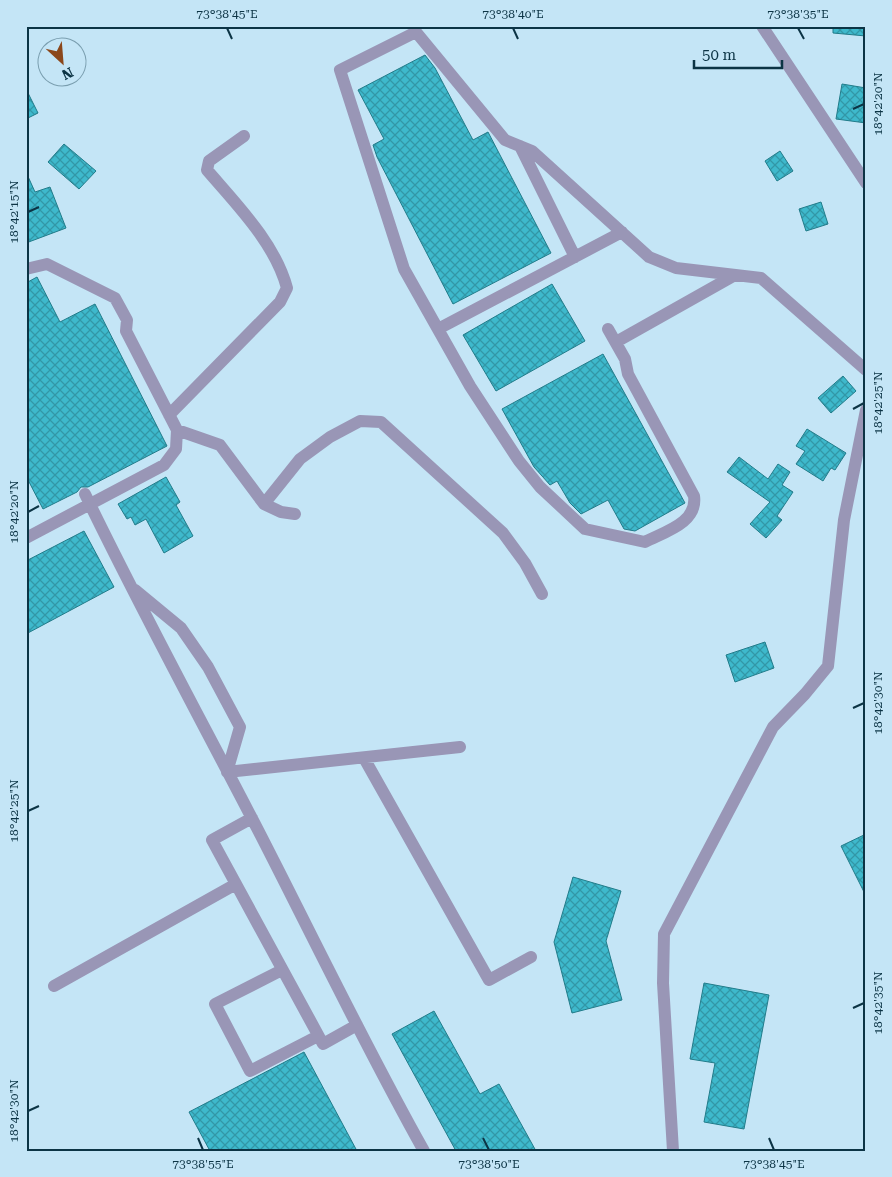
<svg xmlns="http://www.w3.org/2000/svg" width="892" height="1177" font-family="'Roboto Serif',serif">
<defs>
<pattern id="building-cross-hatch" width="8" height="8" patternUnits="userSpaceOnUse" patternTransform="scale(1.25)"><rect width="8" height="8" fill="#3eb9cc"/><path d="M0 0l8 8M0 8l8-8" fill="none" stroke="#3297a7"/></pattern>
</defs>
<rect width="100%" height="100%" fill="#c4e5f6"/>
<path fill="url(#building-cross-hatch)" stroke="#217c8a" d="M833,26H866V36L833,33Z
M425,55L435,68L473,140L488,132L551,253L453,304L377,157L373,145L384,139L358,90Z
M842,84L866,88V123L836,119Z
M26,89L38,113L26,119Z
M64,144L96,171L79,189L48,162Z
M780,151L793,171L777,181L765,161Z
M26,172L35,192L50,187L66,228L26,243Z
M821,202L828,224L806,231L799,209Z
M37,277L60,322L95,304L167,446L88,487H81L77,492L43,509L26,476V283Z
M552,284L585,341L496,391L463,335Z
M603,354L685,503L635,531L624,529L608,500L581,514L570,503L557,481L550,485L534,467L502,409Z
M843,376L856,391L831,413L818,398Z
M807,429L846,453L835,470L831,468L823,481L796,464L805,451L796,446Z
M739,457L768,479L778,464L790,472L782,485L793,492L777,516L782,520L766,538L750,524L770,502L727,472Z
M166,477L180,502L176,505L193,536L164,553L146,519L135,525L131,517L127,519L118,504Z
M84,531L114,587L26,634V561Z
M765,642L774,668L735,682L726,655Z
M866,834V896L841,846Z
M573,877L621,891L606,941L622,1000L572,1013L554,942Z
M704,983L769,995L744,1129L704,1122L715,1063L690,1059Z
M434,1011L480,1094L499,1084L536,1151H456L392,1034Z
M304,1052L357,1151H210L189,1112Z"/>
<g fill="none" stroke-linecap="round" stroke-linejoin="round">
<path stroke="#9996b6" stroke-width="12" d="M762,26L866,183
M520,146L575,257
M26,269L47,264L115,298L127,320L126,331L177,430L176,449L164,465L26,538
M438,329L622,232
M608,329L625,359L628,374L694,496C698,523 664,532 645,542L585,529L540,487L519,461L470,386L404,269L340,70L416,32L505,140L532,151L649,257L676,268L761,278L866,370
M616,342L735,275
M169,415L280,302L287,288C275,243 237,205 207,170L209,161L244,136
M177,430L220,445L264,504L281,512L295,514
M85,494C140,608 200,718 258,830C313,937 365,1046 424,1151
M264,504L300,459L330,437L360,421L381,422L503,533L525,563L542,594
M135,590L181,628L208,667L240,727L227,772L460,747
M364,758L489,980L531,957
M252,818L212,840L323,1044L357,1025
M282,970L215,1004L250,1071L318,1036
M54,986L236,884
M673,1151L663,983L664,934L773,727L805,694L828,666L844,520L866,410"/>
</g>
<path fill="none" stroke="#0c3445" stroke-width="2" d="M227,28L232,39M513,28L518,39M798,28L804,39M853,109L864,104M28,212L39,207M853,409L864,403M28,512L39,506M853,708L864,703M28,811L39,806M853,1008L864,1003M28,1111L39,1106M198,1138L203,1150M483,1138L489,1150M769,1138L774,1150"/>
<rect width="892" height="1177" fill="none" stroke="#c4e5f6" stroke-width="55"/>
<g transform="translate(62 62) rotate(154)"><circle r="24" fill="#c4e5f6" stroke="#7a9eaf"/>
<path d="M0-4L9 19L0 12L-9 19Z" fill="#8b471b"/>
<text y="-8" font-size="14" font-weight="bold" text-anchor="middle" fill="#0c3445">N</text>
</g>
<path d="M694 60v8h88v-8" fill="none" stroke="#0c3445" stroke-width="2.5"/>
<text x="702" y="60" font-size="15" fill="#0c3445" stroke="#c4e5f6" stroke-width="4" paint-order="stroke">50 m</text>
<rect x="28" y="28" width="836" height="1122" fill="none" stroke="#0c3445" stroke-width="2"/>
<g font-size="12" text-anchor="middle" fill="#0c3445">
<text x="227" y="18">73°38'45"E</text>
<text x="513" y="18">73°38'40"E</text>
<text x="798" y="18">73°38'35"E</text>
<text transform="translate(878 104) rotate(-90)" y="4">18°42'20"N</text>
<text transform="translate(14 212) rotate(-90)" y="4">18°42'15"N</text>
<text transform="translate(878 403) rotate(-90)" y="4">18°42'25"N</text>
<text transform="translate(14 512) rotate(-90)" y="4">18°42'20"N</text>
<text transform="translate(878 703) rotate(-90)" y="4">18°42'30"N</text>
<text transform="translate(14 811) rotate(-90)" y="4">18°42'25"N</text>
<text transform="translate(878 1003) rotate(-90)" y="4">18°42'35"N</text>
<text transform="translate(14 1111) rotate(-90)" y="4">18°42'30"N</text>
<text x="203" y="1168">73°38'55"E</text>
<text x="489" y="1168">73°38'50"E</text>
<text x="774" y="1168">73°38'45"E</text>
</g>
</svg>
